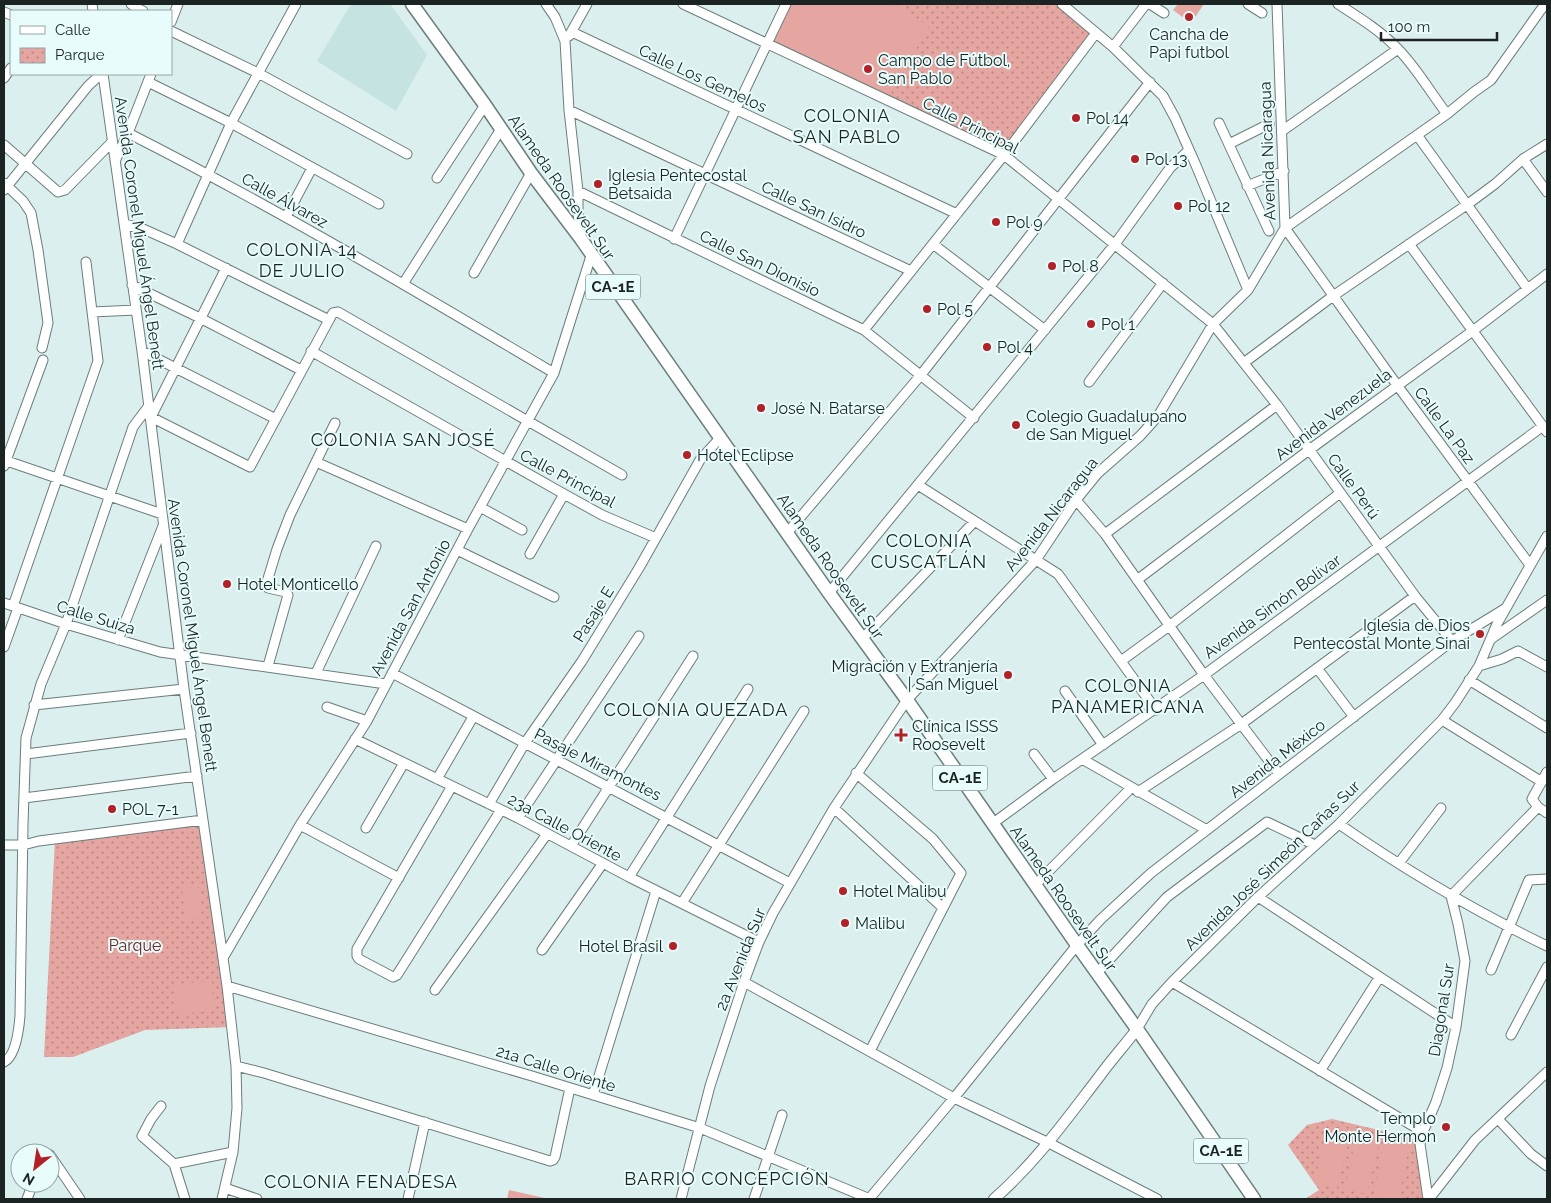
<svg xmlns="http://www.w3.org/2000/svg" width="1551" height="1203" font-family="Raleway,sans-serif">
<defs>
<pattern id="park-dots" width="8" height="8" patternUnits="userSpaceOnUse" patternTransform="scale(1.25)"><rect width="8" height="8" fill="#e5a5a0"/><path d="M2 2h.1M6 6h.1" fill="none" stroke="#b98682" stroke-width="1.8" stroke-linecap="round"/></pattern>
</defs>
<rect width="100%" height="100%" fill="#daefee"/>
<path fill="#c5e3e1" d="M351,4H390L427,55L396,111L317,61Z"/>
<path fill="url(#park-dots)" d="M788,4H1060L1096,33L1004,155L766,44Z
M203,820L232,1027L145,1030L73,1057H44L55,839Z
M1332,1119L1421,1140L1429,1199H1305L1319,1190L1288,1145L1307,1125Z"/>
<path fill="#e5a5a0" d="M791,4H893L929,26L889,97L773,42Z
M1178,4H1204L1191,23L1173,10Z
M198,885L201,918L185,920L182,887Z
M212,981L214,1011L176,1014L173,984Z
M1327,1130L1350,1136L1337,1189L1314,1183Z
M1356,1137L1379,1143L1367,1194L1345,1189Z
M1384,1142L1409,1147L1399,1199H1383L1373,1197Z
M509,1190L549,1199H507Z"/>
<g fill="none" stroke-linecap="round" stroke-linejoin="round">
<g stroke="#6b7d7c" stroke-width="11">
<path id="minor" d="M92,4L93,11
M131,4L136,8L143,11
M546,4L555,17L565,41L569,110L578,191V213L581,238
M683,4L1004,155L1213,324L1277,405L1415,596L1452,641
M1062,4L1113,47L1163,96L1175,118L1195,163L1248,290
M1150,4L1164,13
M1248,4L1262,13
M1338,4C1358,17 1378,29 1395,46C1415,65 1430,92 1447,114
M4,12L11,15
M171,22L178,4
M171,31L258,73L407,154
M572,32L957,214
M569,36L587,4
M1113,47L1146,4
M103,74L142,351L184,689L227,986L236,1066L237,1108L233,1152L222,1199
M4,78L11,68
M148,82L231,123L379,204
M569,110L911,271
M1219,123L1269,231
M1282,131L1398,49
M128,133C274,207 414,290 554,373
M1417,135L1527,288
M1229,144L1269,124
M4,145L58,192L65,190L111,143
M1523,159L1547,192
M115,161L128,133L151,74
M437,178L485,105
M4,183L23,201L31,213L38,250L48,323L42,348
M1247,186L1284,171
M4,190L88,86L101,74
M578,191L864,330L974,418
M286,217L312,168
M124,224L141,228L177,244L329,320
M1285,228L1397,385L1530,565
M1285,228L1447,114L1474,92L1491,80L1545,4
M674,239L786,4
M177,244L231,123L296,4
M933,244L1045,330
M1409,244L1547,432
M474,273L531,173
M403,284L501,129
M132,285L200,318L301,370
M92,312L136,310
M864,330L1004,155L1096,33
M142,351L276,419
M311,351L564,494L602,515L656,538
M1245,362L1333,296L1468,204L1495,184L1523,159L1547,144
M1089,382L1163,283
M149,416L250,467L329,320L333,313L338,312L622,475
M151,417L226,268
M4,460L162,514
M316,462L468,529
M4,466L43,360
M918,485L1058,574L1156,710
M1076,500L1105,534L1204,675L1279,774
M480,507L522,530
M787,533L920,376L1150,82
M1105,534L1277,405
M457,550L554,597
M530,554L564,494
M1137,580L1309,450L1474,330L1547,274
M829,593L1115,244L1170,168L1189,150
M4,603L66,624L160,652L386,684
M13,606L98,361L86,262
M862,639L974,522
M1491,639L1547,600
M118,640L163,526
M4,647L18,608
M1121,661L1169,626L1340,493
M268,666L288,595L286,592L268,588L266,585L277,549L290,515L335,423
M1479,666L1502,659L1518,651L1547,667
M1317,668L1354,717
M316,673L376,546
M392,673L790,883
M1469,680L1547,728
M1065,691L1103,745
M34,705L184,689
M327,707L367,721
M1442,720L1542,782
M355,739L518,818L629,877L759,942
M26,754L191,733
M1034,754L1053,779
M1082,759L1207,830
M856,773L933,839L961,873L870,1051
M437,779L473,717
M452,786L357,949V956L359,959L393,977L397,975L501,810
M1138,792L1240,725L1415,596
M24,798L197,776
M489,804L525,743L582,661L639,568L700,460L720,438
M1538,807L1547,813
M834,808L943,908
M518,818L639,636
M992,824L1053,779L1204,675L1543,426
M1339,824C1405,870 1475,911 1547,946
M300,825L399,878
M366,828L404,763
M4,845H23L39,841L203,820
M571,846L693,656
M1399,863L1441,808
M629,877L748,689
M1035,885L1131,788
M1258,897L1456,1027
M682,903L804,711
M542,950L603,863
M223,958L300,825L367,721L468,529L554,373L591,256
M1491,970L1529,880L1547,879
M1097,973L1167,897L1267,822L1315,845
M744,982L954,1098L1049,1143L1157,1199
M1172,982L1423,1132
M227,986L532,1076L700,1128L870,1199
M435,990L547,834
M1137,1029L1152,1004L1172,982L1258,897L1339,824L1442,720L1455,703L1479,666L1497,624L1547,536
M1511,1035L1547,967
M4,1062C16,1056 19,1028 20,1016L23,824L26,738L41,684L66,624L133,427L148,407
M236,1066L264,1073L550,1161L553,1160L555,1157L570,1088
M1320,1071L1379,978
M593,1095L656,891
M161,1106L151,1119L142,1136L174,1164L185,1199
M1498,1119L1531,1154L1547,1166
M50,1155L80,1199
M174,1164L233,1152
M225,1188L257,1199
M27,1199L33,1183
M408,1199L425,1122
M681,1199L710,1086L744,982L759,942L773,913L834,808L907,700L1036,560L1076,500L1098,473L1140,436L1158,416L1213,324L1248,290L1285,228L1277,4
M754,1199L782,1115
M869,1199L954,1098L1077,945L1100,920L1151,873L1452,641L1506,608
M1428,1199L1420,1144L1423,1132L1436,1102L1447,1068L1456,1027L1465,961L1458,924L1451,896L1538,807L1532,799L1547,772
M1429,1199L1475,1140L1547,1072"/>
</g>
<g stroke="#6b7d7c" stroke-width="12">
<path id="major" d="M994,1199C1036,1162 1065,1121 1099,1077C1111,1060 1125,1045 1137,1029"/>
</g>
<g stroke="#6b7d7c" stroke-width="15">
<path id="highway" d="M412,4L485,105L531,173L581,239L829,593L907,700L1077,945L1137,1029L1254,1199"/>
</g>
<use href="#minor" stroke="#fff" stroke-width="9"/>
<use href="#major" stroke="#fff" stroke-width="10"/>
<use href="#highway" stroke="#fff" stroke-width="12"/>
</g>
<g fill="#b22028" stroke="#e7fcfb" stroke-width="2">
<circle cx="1189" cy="17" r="5"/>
<circle cx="868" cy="69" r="5"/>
<circle cx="1076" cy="118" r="5"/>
<circle cx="1135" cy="159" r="5"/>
<circle cx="598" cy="184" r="5"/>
<circle cx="1178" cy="206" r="5"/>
<circle cx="996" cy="222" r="5"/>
<circle cx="1052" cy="266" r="5"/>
<circle cx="927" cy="309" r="5"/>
<circle cx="1091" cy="324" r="5"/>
<circle cx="987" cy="347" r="5"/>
<circle cx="761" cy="408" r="5"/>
<circle cx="1016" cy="425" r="5"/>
<circle cx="687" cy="455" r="5"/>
<circle cx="227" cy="584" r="5"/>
<circle cx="1480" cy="634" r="5"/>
<circle cx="1008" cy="675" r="5"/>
<path d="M898.5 727.5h5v5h5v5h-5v5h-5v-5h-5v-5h5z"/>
<circle cx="112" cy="809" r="5"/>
<circle cx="843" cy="891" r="5"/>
<circle cx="845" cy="923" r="5"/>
<circle cx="673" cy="946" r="5"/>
<circle cx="1446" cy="1127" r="5"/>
</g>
<g text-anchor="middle" stroke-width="4" stroke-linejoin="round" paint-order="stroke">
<g fill="#e7fcfb" stroke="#596564" stroke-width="1">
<rect x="585.5" y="274.5" width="55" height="25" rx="4"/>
<rect x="932.5" y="765.5" width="55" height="25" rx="4"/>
<rect x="1193.5" y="1138.5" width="55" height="25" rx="4"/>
</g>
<g font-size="15" font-weight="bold" fill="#1c2423">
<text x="613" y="292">CA-1E</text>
<text x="960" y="783">CA-1E</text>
<text x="1221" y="1156">CA-1E</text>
</g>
<g font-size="16" fill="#1c2423" stroke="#e7fcfb" text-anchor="start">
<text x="1189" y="40" text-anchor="middle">Cancha de<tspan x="1189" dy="18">Papi futbol</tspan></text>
<text x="878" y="66">Campo de Fútbol,<tspan x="878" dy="18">San Pablo</tspan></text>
<text x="1086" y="124">Pol 14</text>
<text x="1145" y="165">Pol 13</text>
<text x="608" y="181">Iglesia Pentecostal<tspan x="608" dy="18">Betsaida</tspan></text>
<text x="1188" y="212">Pol 12</text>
<text x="1006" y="228">Pol 9</text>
<text x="1062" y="272">Pol 8</text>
<text x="937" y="315">Pol 5</text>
<text x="1101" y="330">Pol 1</text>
<text x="997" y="353">Pol 4</text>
<text x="771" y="414">José N. Batarse</text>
<text x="1026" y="422">Colegio Guadalupano<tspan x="1026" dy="18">de San Miguel</tspan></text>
<text x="697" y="461">Hotel Eclipse</text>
<text x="237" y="590">Hotel Monticello</text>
<text x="1470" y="631" text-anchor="end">Iglesia de Dios<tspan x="1470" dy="18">Pentecostal Monte Sinai</tspan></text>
<text x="998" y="672" text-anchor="end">Migración y Extranjería<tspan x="998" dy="18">| San Miguel</tspan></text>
<text x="912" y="732">Clínica ISSS<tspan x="912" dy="18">Roosevelt</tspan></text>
<text x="122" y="815">POL 7-1</text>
<text x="853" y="897">Hotel Malibu</text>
<text x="855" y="929">Malibu</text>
<text x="663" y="952" text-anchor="end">Hotel Brasil</text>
<text x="1436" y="1124" text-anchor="end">Templo<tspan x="1436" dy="18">Monte Hermon</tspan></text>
</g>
<g font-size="16" fill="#1c2423" stroke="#e7fcfb">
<text transform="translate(703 78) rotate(25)" y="6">Calle Los Gemelos</text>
<text transform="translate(971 125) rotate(27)" y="6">Calle Principal</text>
<text transform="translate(1267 151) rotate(-92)" y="6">Avenida Nicaragua</text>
<text transform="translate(562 187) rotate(55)" y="6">Alameda Roosevelt Sur</text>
<text transform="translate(285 200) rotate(29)" y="6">Calle Álvarez</text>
<text transform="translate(814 209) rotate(25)" y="6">Calle San Isidro</text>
<text transform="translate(140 233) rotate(82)" y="6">Avenida Coronel Miguel Ángel Benett</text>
<text transform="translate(760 263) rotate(26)" y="6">Calle San Dionisio</text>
<text transform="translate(1333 414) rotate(-37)" y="6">Avenida Venezuela</text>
<text transform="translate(1445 425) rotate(54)" y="6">Calle La Paz</text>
<text transform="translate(568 478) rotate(28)" y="6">Calle Principal</text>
<text transform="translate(1354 486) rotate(54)" y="6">Calle Perú</text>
<text transform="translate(1051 514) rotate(-52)" y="6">Avenida Nicaragua</text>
<text transform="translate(831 566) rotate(55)" y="6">Alameda Roosevelt Sur</text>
<text transform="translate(1272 606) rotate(-36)" y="6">Avenida Simón Bolívar</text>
<text transform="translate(410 607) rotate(-62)" y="6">Avenida San Antonio</text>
<text transform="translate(593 614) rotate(-58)" y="6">Pasaje E</text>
<text transform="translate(96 617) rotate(17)" y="6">Calle Suiza</text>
<text transform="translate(193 635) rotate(82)" y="6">Avenida Coronel Miguel Ángel Benett</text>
<text transform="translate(1277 758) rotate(-38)" y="6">Avenida México</text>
<text transform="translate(598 764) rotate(27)" y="6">Pasaje Miramontes</text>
<text transform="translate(565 827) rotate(28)" y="6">23a Calle Oriente</text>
<text transform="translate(1272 865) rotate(-44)" y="6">Avenida José Simeón Cañas Sur</text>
<text transform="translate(1064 898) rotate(55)" y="6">Alameda Roosevelt Sur</text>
<text transform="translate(740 959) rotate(-68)" y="6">2a Avenida Sur</text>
<text transform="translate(1441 1010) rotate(-81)" y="6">Diagonal Sur</text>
<text transform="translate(556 1068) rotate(17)" y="6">21a Calle Oriente</text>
</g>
<g font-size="16" fill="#722323" stroke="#e7fcfb">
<text x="135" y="951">Parque</text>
</g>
<g font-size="18" letter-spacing="1" fill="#1c2423" stroke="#e7fcfb">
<text x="847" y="122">COLONIA<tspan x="847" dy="21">SAN PABLO</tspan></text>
<text x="302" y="256">COLONIA 14<tspan x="302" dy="21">DE JULIO</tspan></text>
<text x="403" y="446">COLONIA SAN JOSÉ</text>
<text x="929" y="547">COLONIA<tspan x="929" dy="21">CUSCATLÁN</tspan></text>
<text x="1128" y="692">COLONIA<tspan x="1128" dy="21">PANAMERICANA</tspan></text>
<text x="696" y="716">COLONIA QUEZADA</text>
<text x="727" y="1185">BARRIO CONCEPCIÓN</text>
<text x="361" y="1188">COLONIA FENADESA</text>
</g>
</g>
<rect width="1551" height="1203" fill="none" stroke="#1c2423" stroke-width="10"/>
<rect x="10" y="10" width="162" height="65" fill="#e7fcfb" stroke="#96a6a5"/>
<rect x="20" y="26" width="25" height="8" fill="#ffffff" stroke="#96a6a5"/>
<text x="55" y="35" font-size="15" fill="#1c2423">Calle</text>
<rect x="20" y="48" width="25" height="15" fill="url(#park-dots)" stroke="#96a6a5"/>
<text x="55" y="60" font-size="15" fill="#1c2423">Parque</text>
<g transform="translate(35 1168) rotate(210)"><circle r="24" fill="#e7fcfb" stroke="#96a6a5"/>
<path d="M0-4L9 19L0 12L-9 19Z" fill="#b22028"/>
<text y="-8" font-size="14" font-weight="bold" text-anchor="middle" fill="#1c2423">N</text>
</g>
<path d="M1381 32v8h116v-8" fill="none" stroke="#1c2423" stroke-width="2.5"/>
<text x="1388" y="32" font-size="15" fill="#1c2423" stroke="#e7fcfb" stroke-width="4" paint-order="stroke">100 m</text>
</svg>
